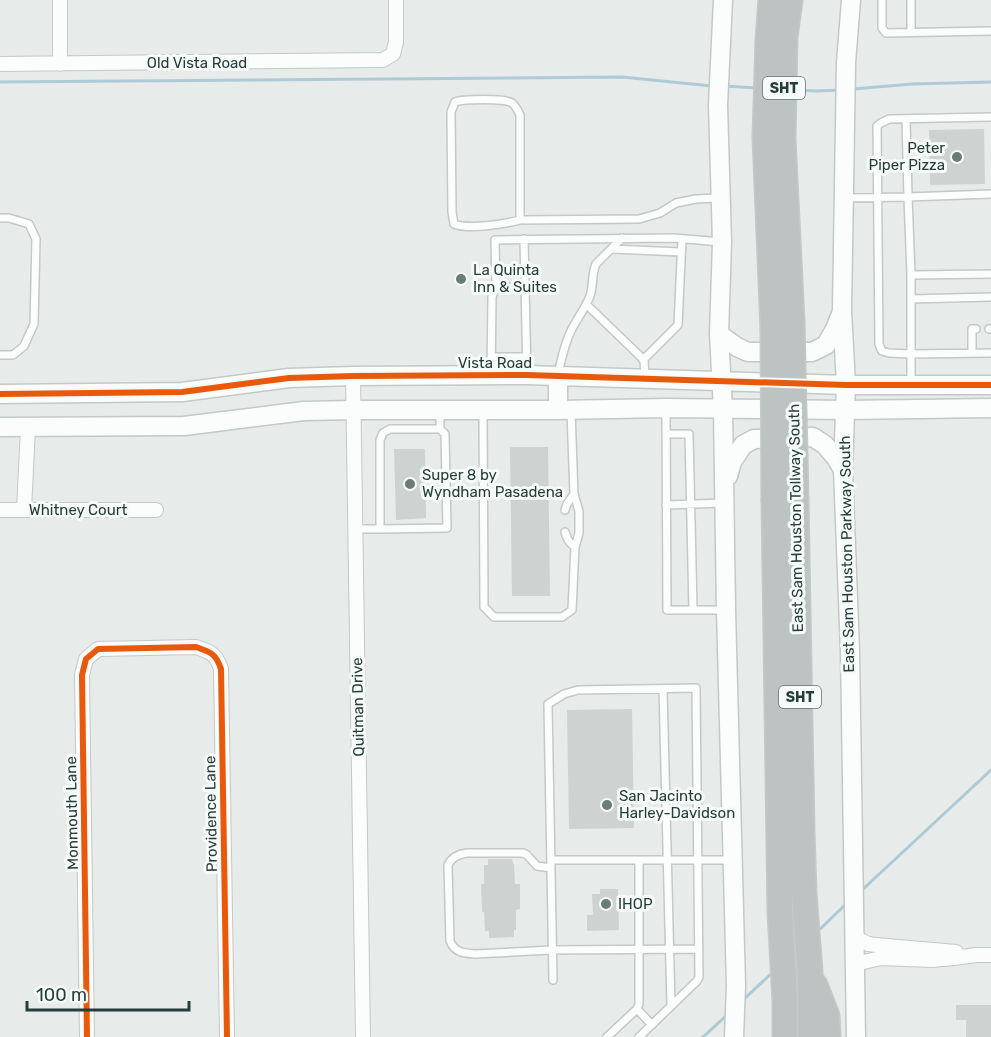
<svg xmlns="http://www.w3.org/2000/svg" width="991" height="1037" font-family="Rubik,sans-serif">
<rect width="100%" height="100%" fill="#e7ebea"/>
<g fill="none" stroke-linecap="round" stroke-linejoin="round">
<path stroke="#accbd6" stroke-width="3" d="M0,82L622,77L712,86
M724,86L757,88
M853,89L912,84L991,82
M793,90L817,91L840,90
M861,891L991,770
M817,932L847,903
M742,1001L774,971
M703,1037L728,1014"/>
</g>
<path fill="#ced3d1" d="M984,129L985,184L930,185L929,130Z
M510,447H548L550,596H512Z
M394,449H425L426,518L396,520Z
M632,709L634,828L569,829L567,710Z
M488,859H512L513,864H514L515,884H520V909L516,910V930H514V937L489,938V931H485L484,912H482L481,884H484V865H488Z
M600,889H618L619,930L587,931V915H593L592,894H600Z
M956,1005H991V1037H966V1020H956Z"/>
<g fill="none" stroke-linecap="round" stroke-linejoin="round">
<g stroke="#c4c8c7" stroke-width="10">
<path id="lane" d="M882,0V28L886,33L991,31
M911,32V0
M991,117L889,119L881,123L877,126L879,344L882,351L889,353L911,354L991,353
M906,119L908,197L991,194
M844,198L908,197L911,275V385
M0,218H9L29,224L36,239L34,324L24,346L13,355H0
M520,220C504,224 469,230 454,224L452,212L451,112L455,102C463,99 504,98 512,103C516,106 518,111 520,115V220L639,219L660,213L676,203L696,199L718,198
M524,239L527,375
M612,249L681,252
M911,275L991,274
M496,287H525
M911,299L991,297
M587,305L644,360L645,377
M989,329H991
M972,353V329H976
M491,357H527
M643,360L678,325L682,239
M558,374C561,360 564,346 570,333C576,320 585,309 590,296C594,285 591,275 596,264L622,238
M491,375L492,297L496,287L495,240L674,238L722,242
M666,410L667,610H726
M483,412L484,607L494,617H562L572,610L575,547L579,533V511L574,494L571,411
M666,434H689L693,609
M666,505L724,503
M565,510L567,504L574,494
M356,529H380V440L383,433L390,429H440V410
M380,529L447,528L445,434L440,429
M565,532C567,539 569,543 575,547
M663,689L671,1006
M551,860H732
M551,868L537,866L527,855L523,853H467C458,854 452,857 448,865L450,941C455,953 464,953 475,954L552,950L699,949
M553,980L548,704L564,694L578,690L696,688L699,977L697,981L639,1037
M637,1009L652,1025
M607,1037L637,1009L639,1004V860"/>
</g>
<g stroke="#c4c8c7" stroke-width="16">
<path id="street" d="M0,64L383,60L393,54L396,42V0
M60,64V0
M353,376L363,1037
M0,510H156
M24,510L28,427
M855,937L868,944L876,945L956,952
M855,964L881,958L932,960L954,958L976,955H991
M87,1037L82,675L86,659L98,649L196,647C211,652 216,654 221,669L227,1037"/>
</g>
<g stroke="#c3c9c7" stroke-width="21">
<path id="secondary" d="M723,0L718,105L722,242L719,334L723,410L726,610L736,986L734,1037
M851,0L846,63L842,311L846,385L843,470L850,651L856,1037
M719,334L737,347L748,352H812L826,345L835,329L841,314
M558,376V410
M0,394L182,392L289,378L353,376L527,375L846,385H991
M0,427L184,426L304,411L354,410H558L666,408L845,410L991,408
M728,476L732,462L743,445L754,439L813,437L825,445L836,458L843,470"/>
</g>
<g stroke="#c3cac9" stroke-width="27">
<path id="highway" d="M771,0L768,40L765,137L773,329
M790,0L785,37L783,139L792,322
M796,500L802,833L804,893L810,972V1037
M774,501L780,912L785,1001V1037
M815,985L827,1016L828,1037"/>
</g>
<use href="#lane" stroke="#fbfcfc" stroke-width="7"/>
<use href="#street" stroke="#fbfcfc" stroke-width="14"/>
<use href="#secondary" stroke="#fbfcfc" stroke-width="18"/>
<use href="#highway" stroke="#bcc3c2" stroke-width="24"/>
<g stroke="#c3cac9" stroke-width="27" stroke-linecap="butt">
<path id="highway-bridge" d="M792,322L796,500
M773,329L774,501"/>
</g>
<use href="#highway-bridge" stroke="#bcc3c2" stroke-width="24"/>
<g stroke="#f6faf8" stroke-width="10">
<path id="cycleway" d="M0,394L182,392L289,378L353,376L527,375L846,385H991
M87,1037L82,675L86,659L98,649L196,647C211,652 216,654 221,669L227,1037"/>
</g>
<use href="#cycleway" stroke="#e8590c" stroke-width="6"/>
</g>
<g fill="#6a7b78" stroke="#f6faf8" stroke-width="2">
<circle cx="957" cy="157" r="6"/>
<circle cx="461" cy="279" r="6"/>
<circle cx="410" cy="484" r="6"/>
<circle cx="607" cy="805" r="6"/>
<circle cx="606" cy="904" r="6"/>
</g>
<g text-anchor="middle" stroke-width="6" stroke-linejoin="round" paint-order="stroke">
<g fill="#f6faf8" stroke="#647674" stroke-width="1.5">
<rect x="763" y="77" width="42" height="22" rx="4.5"/>
<rect x="779" y="686" width="42" height="22" rx="4.5"/>
</g>
<g font-size="14" font-weight="bold" fill="#263e3b">
<text x="784" y="93">SHT</text>
<text x="800" y="702">SHT</text>
</g>
<g font-size="15" fill="#263e3b" stroke="#f6faf8">
<text x="197" y="68">Old Vista Road</text>
<text x="495" y="368">Vista Road</text>
<text x="78" y="515">Whitney Court</text>
<text transform="translate(796 518) rotate(-91)" y="5">East Sam Houston Tollway South</text>
<text transform="translate(847 554) rotate(-91)" y="5">East Sam Houston Parkway South</text>
<text transform="translate(358 707) rotate(-91)" y="5">Quitman Drive</text>
<text transform="translate(72 813) rotate(-91)" y="5">Monmouth Lane</text>
<text transform="translate(211 814) rotate(-91)" y="5">Providence Lane</text>
</g>
<g font-size="15" fill="#263e3b" stroke="#f6faf8" text-anchor="start">
<text x="945" y="153" text-anchor="end">Peter<tspan x="945" dy="17">Piper Pizza</tspan></text>
<text x="473" y="275">La Quinta<tspan x="473" dy="17">Inn &amp; Suites</tspan></text>
<text x="422" y="480">Super 8 by<tspan x="422" dy="17">Wyndham Pasadena</tspan></text>
<text x="619" y="801">San Jacinto<tspan x="619" dy="17">Harley-Davidson</tspan></text>
<text x="618" y="909">IHOP</text>
</g>
</g>
<path d="M27 1001v9h162v-9" fill="none" stroke="#263e3b" stroke-width="3"/>
<text x="36" y="1001" font-size="18" fill="#263e3b" stroke="#f6faf8" stroke-width="4.5" paint-order="stroke">100 m</text>
</svg>
